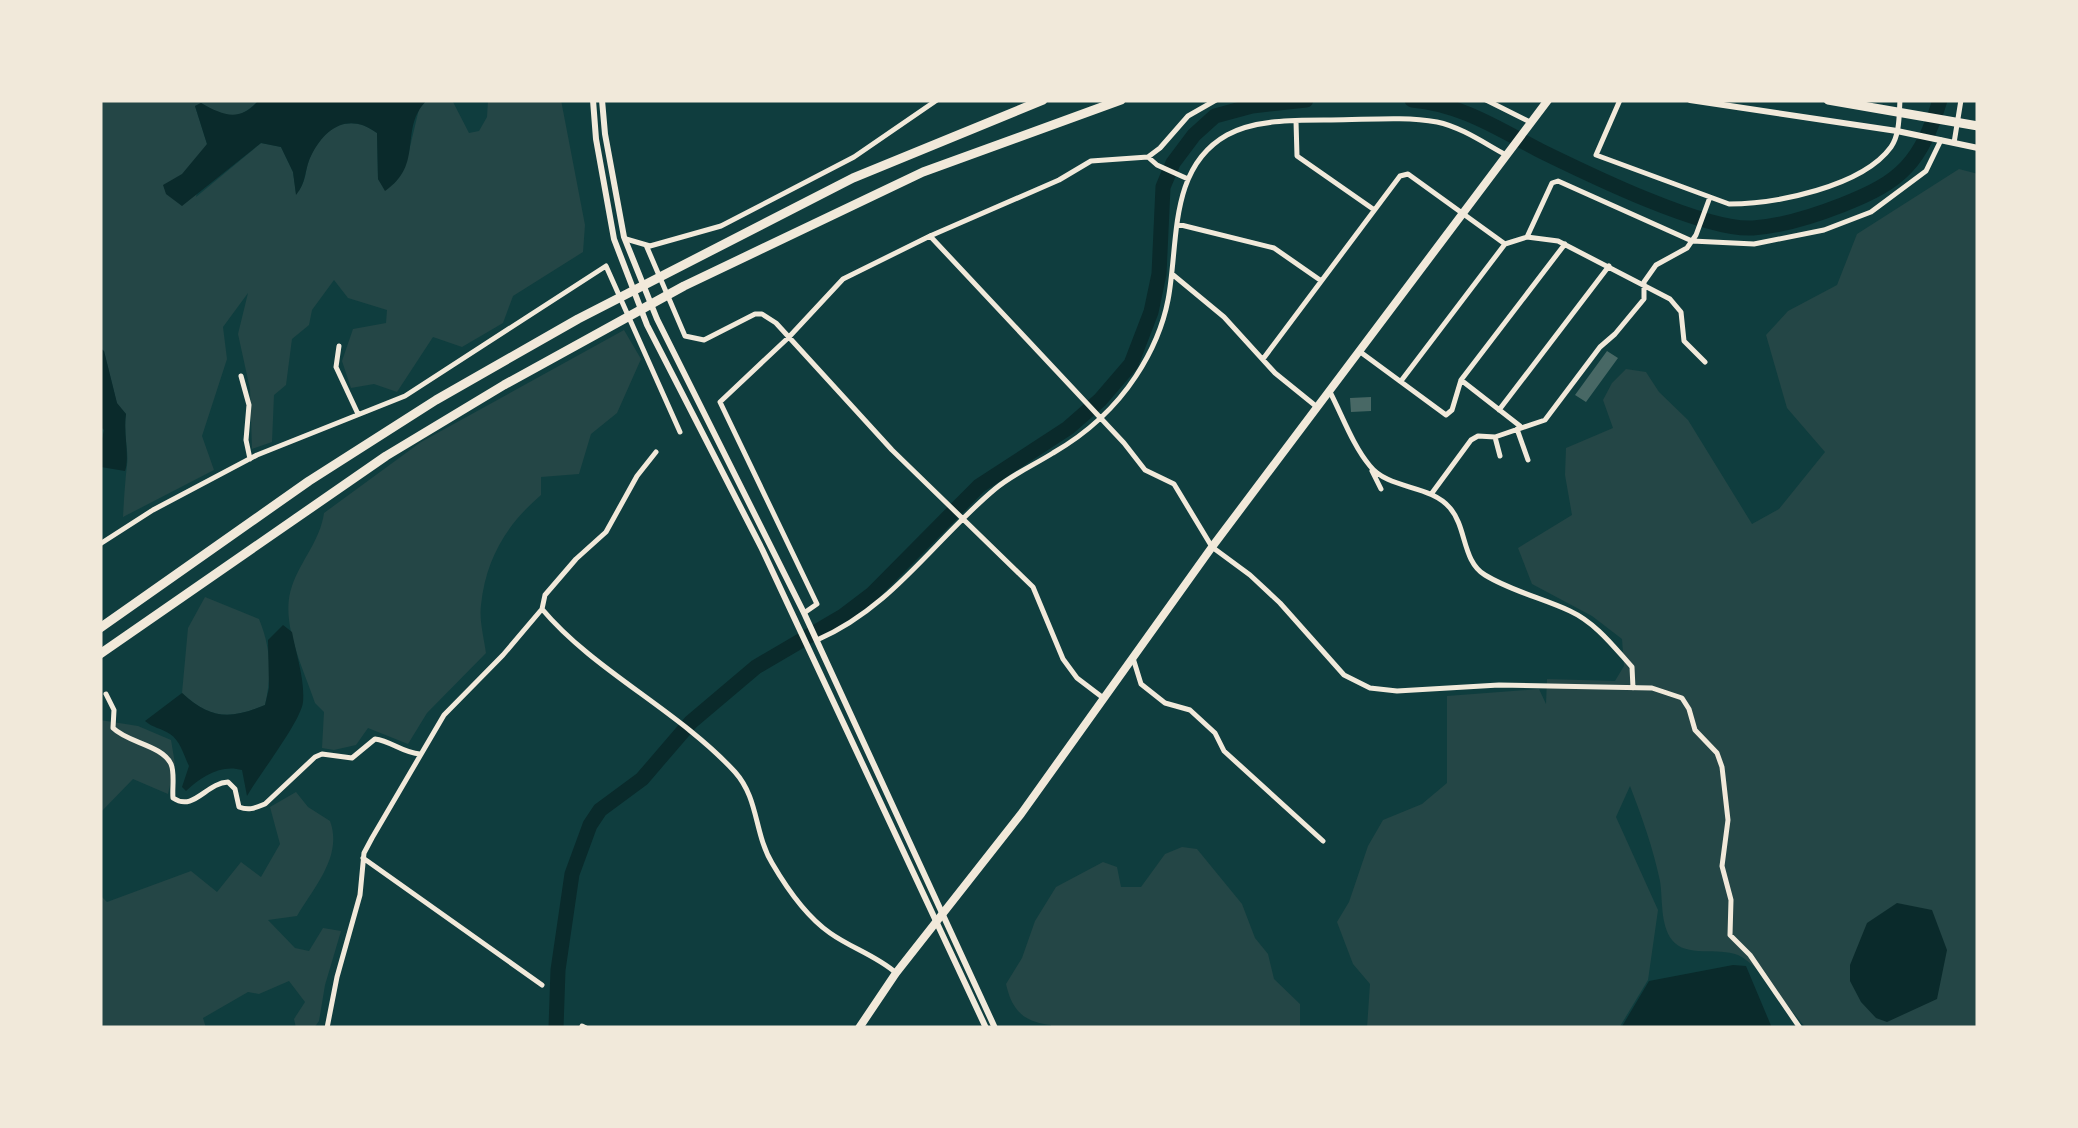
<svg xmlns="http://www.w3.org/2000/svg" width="2078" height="1128" font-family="'Varela Round',sans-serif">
<rect width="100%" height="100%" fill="#0f3d3e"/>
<path fill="#244646" d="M100,100H259C237,123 226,118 201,103L195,106L207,144L196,197L261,143L281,147L293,172L296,193C308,181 304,170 311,155C325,127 349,112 377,133L378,179L386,190L409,151L419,109L427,100H452L469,133L479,131L487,117L488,100H561L585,225L583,252L513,296L503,323L462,347L433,337L397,392L374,384L351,388L342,361L353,329L386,323L387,310L348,298L334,280L312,310L309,325L292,339L286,385L274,395L272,442L252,449L250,389L238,334L248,293L223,327L227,359L202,436L214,470L123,517C124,499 125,482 127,465C129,450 123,434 126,414L117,404L104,351L100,348Z
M1959,169L1978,174V1028H1806C1789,1009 1760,965 1738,955C1718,947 1686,958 1672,940C1660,924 1663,900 1660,881C1653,848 1642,817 1630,786L1616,817L1658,910L1648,980L1619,1028H1367L1370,984L1353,964L1337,922L1349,902L1368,846L1383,820L1422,804L1447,783V696L1539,689L1546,704L1547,679L1615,681L1624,666L1622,639L1592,616L1532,584L1518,548L1572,515L1565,475L1566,448L1613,428L1603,400L1612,383L1626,369L1646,372L1659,392L1688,420L1752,524L1779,509L1825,452L1787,408L1766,335L1788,311L1837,285L1857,234Z
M624,330L641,359L617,413L591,434L579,474L541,477V495C507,524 486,558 481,605C479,620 484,638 486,653L427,713L408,744L368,728L356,745L334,750L322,748L324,712L315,703C304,669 279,622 292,586C301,560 320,541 324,513L421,442Z
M205,597L259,619C271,648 272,675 265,705C230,720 210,719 182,693L188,628Z
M100,720L138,726L171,740L175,764L168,794L133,779L100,813Z
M296,792L308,807L330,821C343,856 314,887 297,916L268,920L295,948L309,951L323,928L341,931L325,985L319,1021L314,1028H296L294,1019L305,1002L289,981L259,994L248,992L203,1018L206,1028H100V895L107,902L191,871L217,892L241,862L261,877L280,844L270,807Z
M1182,847L1197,849L1242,904L1255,938L1268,954L1274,979L1300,1004V1028H1051V1025C1024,1022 1012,1011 1006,984L1022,958L1035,921L1056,887L1103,862L1117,867L1121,887H1141L1165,854Z"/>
<path fill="#0a2a2b" d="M259,100H427C398,129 425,164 385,191L378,179L377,133C349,112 325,127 311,156C304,170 307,182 296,195L293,172L281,147L261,143L182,206L166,194L163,185L182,174L207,144L195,106L201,103C224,116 240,122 259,100Z
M100,348L104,351L117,403L126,414C123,433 130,457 125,471L101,467L100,448L104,430L100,426Z
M283,625L292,632C296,654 305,679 303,702C301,721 259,775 247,796L242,770C221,764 202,776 186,791L182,787L189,766C184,756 180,740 170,734C161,728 153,728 145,721L182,693C210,719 230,720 265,705L269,688L268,640Z
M1897,903L1932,910L1947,950L1937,999L1887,1022L1876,1018L1861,1002L1850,981V965L1867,923Z
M1733,965L1746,966L1772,1028H1621L1649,981Z"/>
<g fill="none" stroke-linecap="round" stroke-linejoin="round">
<path stroke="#0a2a2b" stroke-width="15" d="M1412,100C1460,104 1497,128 1539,150C1586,173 1704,231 1753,228C1783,226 1814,216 1842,205C1902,182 1921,162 1940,100
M556,1028L558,970L572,874L590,825L600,810L642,779L691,722L756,667L843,616L872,594L979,486L1068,428L1100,400L1131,364L1151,312L1159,274L1163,187L1173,163L1194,135L1215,116L1252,106L1306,100"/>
</g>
<path fill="#486865" d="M1607,351L1618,358L1586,402L1575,395Z
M1371,397V411L1351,412L1350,398Z"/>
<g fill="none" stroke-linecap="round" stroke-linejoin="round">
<path stroke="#f1e9da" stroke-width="5" d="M1486,100L1530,122
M1620,100L1596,155L1729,204C1775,204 1862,187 1891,147C1900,134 1899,115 1900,100
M1296,121L1297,156L1373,209
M1954,143L1961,100
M1148,157L1157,165L1188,179
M1177,224L1274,248L1320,280
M930,236L1124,443L1145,470L1174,484L1212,547L1250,575L1280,603L1344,675L1370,688L1397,691L1499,685L1652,688L1682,698L1689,709L1695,730L1717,753L1722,767L1728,820L1722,866L1731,900L1730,935L1750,955L1800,1028
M1527,237L1558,241L1670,299L1681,312L1684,341L1705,362
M626,239L650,246L721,226L854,157L937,100
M646,245L685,336L704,340L755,314H762L776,323L892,450L1033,587L1063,659L1077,678L1102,697
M1172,274L1224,317L1275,373L1317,407
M339,346L336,367L358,414
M1359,351L1446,415L1452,410L1461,380L1520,426
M1263,359L1400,176L1408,174L1505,244L1527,237L1552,183L1558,181L1692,241L1754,244L1824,230L1871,212L1926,171L1941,140
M241,376L249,405L246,440L250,459
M1461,380L1565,244
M1401,381L1505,244
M1330,392C1342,415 1353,446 1370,466C1389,490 1430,484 1450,508C1467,528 1462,561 1485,575C1511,591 1542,598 1570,611C1596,623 1614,647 1632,667L1633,688
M1499,410L1609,266
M1517,429L1528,460
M1495,437L1500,456
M1372,471L1381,489
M1432,493L1471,440L1478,436L1495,437L1545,420L1600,347L1615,334L1644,299V282L1656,265L1687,248L1696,235L1710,197
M100,544L153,510L257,455L405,396L606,266L680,432
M542,609C594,671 678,710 735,772C759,799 754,833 772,863C786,887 807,917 830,933C851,948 877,956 896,973
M804,613L817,604L720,402L789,337L843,279L930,236L1059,180L1091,161L1148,157L1160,148L1188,116L1216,100
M817,640C892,608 935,539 995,489C1013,474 1034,465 1053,453C1086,434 1115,408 1136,376C1151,353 1163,326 1168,300C1179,243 1168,168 1227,135C1256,119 1299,120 1331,120C1366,120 1403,116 1437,122C1461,127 1484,143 1506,155
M1133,658L1141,684L1165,703L1190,710L1215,733L1224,751L1323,841
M106,694L114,710L113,728C128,743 162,745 171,764C175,773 172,788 173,798C194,812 206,783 228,782L235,789L239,807C249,811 255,808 265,804L315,757L322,754L352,758L375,739C391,741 403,753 420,754
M363,858L542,985
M582,1026L586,1028
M327,1028L337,977L360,895L364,853L372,838L444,715L503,655L542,609L545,595L576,559L606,532L637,476L656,452"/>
<path stroke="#f1e9da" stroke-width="6" d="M593,100L596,139L614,239L647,325L762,549L986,1028
M602,100L605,134L624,237L657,319L804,613L995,1028
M1690,100L1897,131L1978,148"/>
<path stroke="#f1e9da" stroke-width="8" d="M859,1028L896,973L1021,814L1212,547L1548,100"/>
<path stroke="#f1e9da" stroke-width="9" d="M1828,100L1978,126
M100,628L309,481L436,400L578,319L853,178L1043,100
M100,654L386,456L504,385L684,286L923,172L1121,100"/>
</g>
<rect width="2078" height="1128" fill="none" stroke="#f1e9da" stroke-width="205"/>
</svg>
